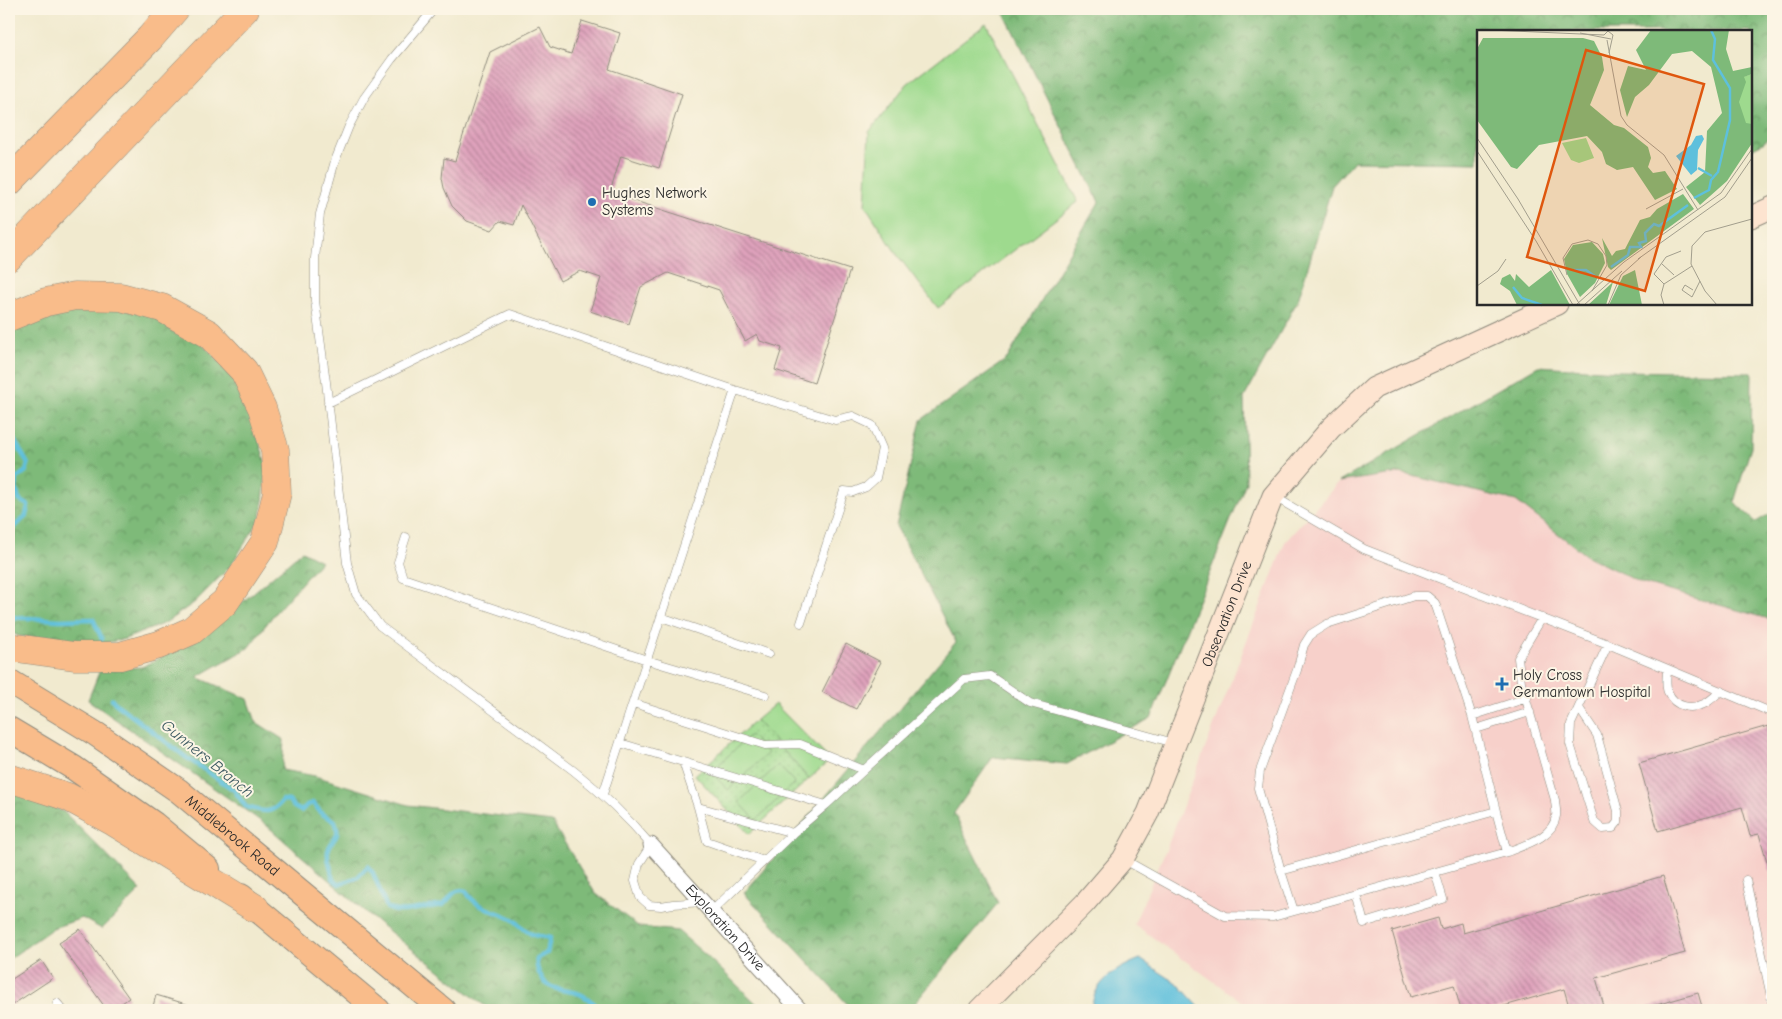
<svg xmlns="http://www.w3.org/2000/svg" width="1782" height="1019" font-family="'Comic Neue',sans-serif">
<defs>
<pattern id="green-dots" width="8" height="8" patternUnits="userSpaceOnUse" patternTransform="scale(1.25)"><rect width="8" height="8" fill="#9eda8e"/><path d="M2 2h.1M6 6h.1" fill="none" stroke="#88bb7b" stroke-width="1.8" stroke-linecap="round"/></pattern>
<pattern id="forest-crowns" width="20" height="18" patternUnits="userSpaceOnUse" patternTransform="scale(1.25)"><rect width="20" height="18" fill="#7eba79"/><path d="M2 6a3 3 0 1 1 6 0M12 15a3 3 0 1 1 6 0" fill="none" stroke="#679763"/></pattern>
<pattern id="building-back-hatch" width="6" height="6" patternUnits="userSpaceOnUse" patternTransform="scale(1.25)"><rect width="6" height="6" fill="#dfa2bc"/><path d="M-1 5l2 2M0 0l6 6M5-1l2 2" fill="none" stroke="#b58499"/></pattern>
</defs>
<rect width="100%" height="100%" fill="#fcf5e5"/>
<filter id="ink" filterUnits="userSpaceOnUse"><feTurbulence type="fractalNoise" baseFrequency=".02" numOctaves="2"/><feDisplacementMap in="SourceGraphic" scale="10" xChannelSelector="R" yChannelSelector="G"/><feConvolveMatrix kernelMatrix="1 2 1 2 8 2 1 2 1" color-interpolation-filters="sRGB"/></filter>
<filter id="wash" filterUnits="userSpaceOnUse"><feTurbulence type="fractalNoise" baseFrequency=".0096" numOctaves="4" result="noise"/><feDisplacementMap in="SourceGraphic" scale="20" xChannelSelector="R" yChannelSelector="G"/><feGaussianBlur stdDeviation="1.12" result="paint"/><feColorMatrix in="noise" values="0 0 0 0 0 0 0 0 0 0 0 0 0 0 0 0 0 1.4 0 .05"/><feComposite in="paint" operator="in"/></filter>
<g filter="url(#wash)">
<rect width="100%" height="100%" fill="#f1eacf"/>
<path fill="#f7d0ca" d="M1400,473L1516,501L1587,556L1641,583L1773,620V1010H1265L1248,1006L1134,924L1167,847L1285,542L1339,482Z"/>
<path fill="url(#green-dots)" stroke="#64825c" d="M756,720L809,779L749,834L695,775Z"/>
<path fill="url(#forest-crowns)" stroke="#547252" d="M1002,9H1773V134L1763,143L1751,149V31H1478V163L1354,161L1332,186L1298,300L1244,398L1246,482L1151,718L1067,764L993,757L954,813L998,903L909,1010H853L744,893L956,642L896,526L921,420L1007,359L1099,202Z
M70,305L142,310L199,340L236,380L247,402L267,467L261,518L229,568L195,602L165,623L125,639L93,645L18,636L9,631V326Z
M1538,366L1618,371L1752,373L1751,447L1734,502L1756,522L1773,512V620L1641,583L1587,556L1516,501L1400,473L1339,482Z
M302,551L321,561L275,613L248,648L197,677L248,699L256,722L284,740L282,770L315,776L408,805L552,822L595,893L639,927L678,931L711,960L763,1010H490L371,917L265,824L88,700L100,670L142,667L203,636Z
M9,791L23,794L64,812L141,890L102,929L82,918L53,928L9,959Z"/>
<path fill="#9eda8e" stroke="#64825c" d="M986,23L1078,202L938,308L898,256L865,205L869,132L907,84Z
M775,704L830,760L809,779L756,720Z
M750,735L768,753L728,790L711,772Z
M778,765L795,783L756,820L739,802Z"/>
<path fill="#5ec0dc" stroke="#447684" d="M1140,959L1178,984L1202,1010H1091C1092,1003 1094,994 1098,988C1107,974 1125,965 1140,959Z"/>
<g fill="none" stroke-linecap="round" stroke-linejoin="round">
<path stroke="#5ec0dc" stroke-width="4.5" d="M9,431L28,464L26,471L17,478L16,488L19,500L28,505L26,516L9,532
M9,617L60,620L93,619L102,639
M112,699L115,703L187,758L234,790L246,807C263,811 271,816 283,800L289,801L294,807L301,811L307,805L313,803L322,814L335,821C342,840 331,837 328,851C326,861 333,868 332,878L339,884L358,877L368,866L373,873L387,908L396,911H404L443,905C451,898 454,887 466,891C475,909 496,910 512,919C521,924 524,932 534,935C540,937 544,936 550,938L547,953L537,958C536,963 537,968 539,973C548,993 563,988 580,994C588,998 596,1005 603,1010"/>
</g>
<g id="blocks">
<path fill="url(#building-back-hatch)" d="M582,21L620,33L609,69L682,94L659,168L621,156L610,193L850,270L814,383L775,370L782,348L760,341L757,334L745,341L719,290L668,273L641,287L629,324L590,311L601,278L580,271L560,281L521,205L514,225L500,221L492,230L467,221L452,206L444,188L442,178L444,158L455,161L490,52L540,27L550,47L571,54Z
M846,644L881,662L856,709L822,692Z
M1768,726L1773,744V872H1770L1759,834L1750,836L1742,807L1658,831L1639,763Z
M1663,876L1685,953L1596,978L1605,1010H1570L1564,989L1490,1010H1461L1454,985L1411,997L1392,931L1438,918L1441,929L1461,923L1463,933Z
M80,929L129,998L112,1010H107L59,943Z
M41,960L53,978L9,1007V981Z
M1698,993L1703,1010H1650L1649,1007Z
M156,995L196,1007L195,1010H152Z"/>
</g>
</g>
<g filter="url(#ink)">
<use href="#blocks" fill-opacity="0" stroke="#8e8a7d" stroke-width="1"/>
<g fill="none" stroke-linecap="round" stroke-linejoin="round">
<g stroke="#8e8a7d" stroke-width="9">
<path id="lane" d="M434,9L392,59L364,98L349,126L335,161L320,214L315,258V301L326,382L347,563L356,594L380,626L574,771C602,793 628,818 651,845L639,864L635,881L640,897L649,905L661,906L673,904L703,902
M328,403L510,314L735,390L835,420L853,416L872,425L882,448L876,478L866,487L853,492L844,491L801,623
M1273,496L1364,549L1608,644L1773,713
M406,537L398,562L403,578L647,660L765,695
M1414,596H1427L1435,603L1472,716L1496,811L1281,871L1258,788L1260,771L1297,670L1304,645L1311,634L1327,624Z
M661,617L769,654
M1667,669C1667,676 1665,685 1668,692C1675,708 1692,710 1706,703C1711,700 1716,695 1721,691
M633,703L765,745L800,744L864,770L826,805L793,833L711,912
M1579,708L1597,735L1618,811V822L1613,828L1603,829L1594,821L1570,744L1571,724L1608,644
M1472,716L1527,698
M1476,729L1530,712
M620,743L826,805
M683,762L698,807L793,833
M864,770L964,679L990,676L1030,703L1174,743
M603,794L735,390
M698,807L707,841L764,861
M1496,811L1507,852
M1123,859L1225,916L1273,917L1507,852C1524,845 1553,838 1556,816C1557,811 1555,805 1555,800L1521,682L1518,658L1542,618
M1281,871L1294,911
M1746,880L1773,1006
M1356,894L1364,923L1443,899L1435,872
M57,1003L63,1010"/>
</g>
<g stroke="#8e8a7d" stroke-width="17">
<g id="street">
<path id="s1" d="M651,845L800,1010"/>
</g>
</g>
<g stroke="#8e8a7d" stroke-width="23">
<g id="secondary">
<path d="M1751,217L1773,207"/>
<path id="s2" d="M979,1010L1085,903L1123,859L1148,813L1273,496L1331,428L1374,388L1557,304"/>
</g>
</g>
<g stroke="#8e8a7d" stroke-width="26">
<g id="primary">
<path id="s3" d="M9,681L96,734L179,791L443,1010"/>
<path d="M9,729L74,768L154,824L208,869"/>
<path d="M241,896L378,1010"/>
</g>
</g>
<g stroke="#8e8a7d" stroke-width="29">
<path id="highway" d="M9,182L150,38L175,9
M9,257L245,9
M9,317L46,302L75,296L121,297L162,308L209,334L244,371L262,408L275,450L277,493L265,542L225,602L191,631L159,645L120,656H74L9,647
M9,778L68,797L114,822L255,908"/>
</g>
<use href="#lane" stroke="#fff" stroke-width="8"/>
<use href="#street" stroke="#fff" stroke-width="15"/>
<use href="#secondary" stroke="#fde4d0" stroke-width="21"/>
<use href="#primary" stroke="#f9bc8a" stroke-width="24"/>
<use href="#highway" stroke="#f9bc8a" stroke-width="28"/>
</g>
</g>
<g fill="#1f6fb2" stroke="#fcf5e5" stroke-width="2">
<circle cx="592" cy="202" r="5"/>
<path d="M1499.5 676.5h5v5h5v5h-5v5h-5v-5h-5v-5h5z"/>
</g>
<g text-anchor="middle" stroke-width="4" stroke-linejoin="round" paint-order="stroke">
<g font-size="15" fill="#2b2b2b" stroke="#fcf5e5" text-anchor="start">
<text x="602" y="198">Hughes Network<tspan x="602" dy="17">Systems</tspan></text>
<text x="1513" y="680">Holy Cross<tspan x="1513" dy="17">Germantown Hospital</tspan></text>
</g>
<g font-size="15" fill="#2b2b2b" stroke="#fcf5e5">
<text dy="5" stroke="none"><textPath href="#s2" startOffset="475">Observation Drive</textPath></text>
<text dy="5" stroke="none"><textPath href="#s3" startOffset="272">Middlebrook Road</textPath></text>
<text dy="5" stroke="none"><textPath href="#s1" startOffset="111">Exploration Drive</textPath></text>
</g>
<g font-size="16" font-style="italic" fill="#3a5860" stroke="#fcf5e5">
<text transform="translate(208 758) rotate(39)" y="6">Gunners Branch</text>
</g>
</g>
<g transform="translate(1477 30)">
<rect width="275" height="275" fill="#f1eacf"/>
<path d="M275,44V113L270,120L254,51Z" fill="#9eda8e"/>
<path d="M174,0H252L249,19L256,41L275,37V44L267,47L269,52L262,72L269,93L275,94V113L250,151L223,175L209,157L228,142L230,101L245,83L234,37L215,21L195,24L172,55L158,67L150,87L143,60L151,36L169,40L159,20ZM6,8H106L117,11L125,27L127,40L113,75L137,95L147,98L171,117L174,128L171,137L176,143L188,141L200,159L178,170L156,137L140,140L129,134L125,122L110,106L62,115L40,139L34,137L0,90V19ZM206,164L217,179L134,240L131,237L125,208L135,226L139,221L148,219L163,190L173,187L180,179ZM115,212L126,224L128,233L118,253L103,267L90,244L87,229L96,215ZM74,240L93,275H40L33,261L23,254L25,248L33,244L38,251L39,244L52,257ZM158,240L165,275H132L146,246ZM136,252L129,275H111Z" fill="#7eba79"/>
<path d="M109,108L117,128L102,133L94,130L85,113Z" fill="#9eda8e"/>
<path d="M219,106L225,105L227,109L221,120L220,140L214,145L199,126L214,115Z" fill="#5ec0dc"/>
<path fill="none" stroke="#5ec0dc" stroke-width="2.5" d="M221,138L235,146M217,168L232,160L234,150L241,142L253,90V58L236,30L238,9L234,0M134,237L151,225L153,217H164L162,213L169,211L168,203L177,194L182,196L211,175M97,240H109L119,247M36,257L45,268L65,275"/>
<path fill="none" stroke="#a29e8d" stroke-width="1" d="M13,0L127,5M103,3L134,9M127,5L131,1L136,5L132,23M130,10L144,86L150,95L187,125L221,180M0,108L41,169L103,275M0,121L59,211L96,275M169,179L206,159M161,229L248,167L275,128M185,234L197,245M90,245L86,228L95,214L111,210L121,214L129,226L130,235L115,261M187,254L177,244L189,227L204,221M0,256L21,241L29,229M216,260L208,255L205,260L215,267L223,251M100,274L147,232L244,163L275,119M107,275L145,241M131,275L144,245L164,227M187,275L184,265L187,254L215,236M240,275L228,261L214,234L215,216L228,202L275,189"/>
<path fill="#df570e" fill-opacity="0.15" stroke="#df570e" stroke-width="2.5" d="M109,20L227,54L168,261L50,227Z"/>
<rect width="275" height="275" fill="none" stroke="#2b2b2b" stroke-width="2.5"/>
</g>
<rect width="1782" height="1019" fill="none" stroke="#fcf5e5" stroke-width="30"/>
</svg>
